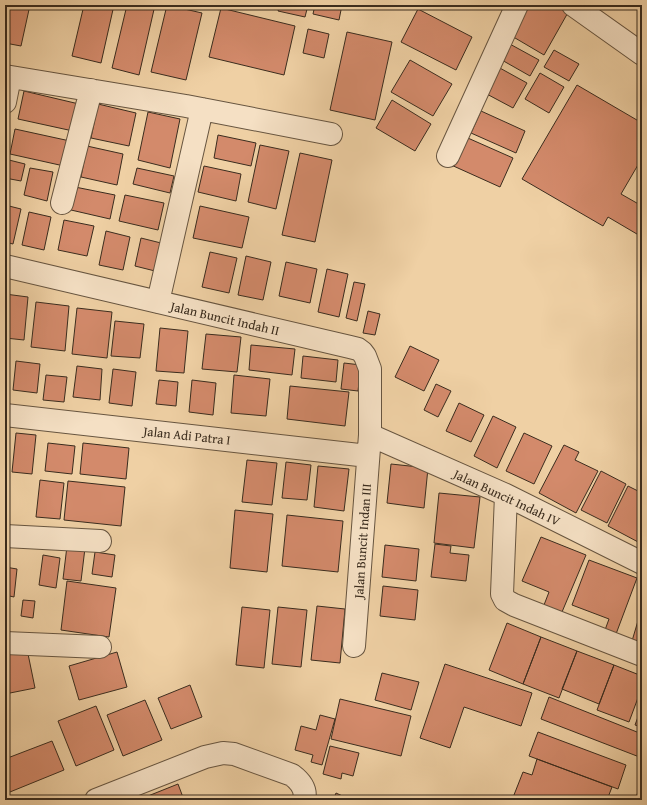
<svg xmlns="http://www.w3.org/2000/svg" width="647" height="805" font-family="'Gentium Book Plus',serif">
<rect width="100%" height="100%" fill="#efd0a4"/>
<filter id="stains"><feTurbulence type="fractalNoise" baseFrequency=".005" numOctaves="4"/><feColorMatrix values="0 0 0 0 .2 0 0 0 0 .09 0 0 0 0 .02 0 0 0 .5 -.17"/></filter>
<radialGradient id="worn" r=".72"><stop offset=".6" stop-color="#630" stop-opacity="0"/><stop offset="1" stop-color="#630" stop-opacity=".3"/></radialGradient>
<path fill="#d38a6b" stroke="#3a2c1e" d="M5,5H30L21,46L5,43Z
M84,5H114L101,63L72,56Z
M127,5H155L139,75L112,68Z
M167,5L202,13L186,80L151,72Z
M189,5H205L204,9Z
M280,5H308L305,17L278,11Z
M315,5H342L339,20L313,14Z
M527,5H563L570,9L544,55L510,35Z
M221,8L295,26L284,75L209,57Z
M418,9L472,37L456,70L401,42Z
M308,29L329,34L324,58L303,53Z
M347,32L392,42L375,120L330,110Z
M508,43L539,60L530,76L500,59Z
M554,50L579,64L569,81L544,67Z
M410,60L452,84L433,116L391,92Z
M498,67L527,83L513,108L483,92Z
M540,73L564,87L549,113L525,99Z
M577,85L642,123V158L621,194L642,206V237L608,217L603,226L522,179Z
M24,91L79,104L73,131L18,119Z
M392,100L431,124L415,151L376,128Z
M98,104L136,113L129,146L91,138Z
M481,111L525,131L516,153L471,133Z
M148,112L180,119L170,168L138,160Z
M15,129L70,141L64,166L10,154Z
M218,135L256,143L251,166L214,158Z
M461,135L513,158L500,187L449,164Z
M260,145L289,151L276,209L248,202Z
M87,146L123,154L117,185L81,177Z
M300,153L332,160L315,242L282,235Z
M9,160L25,164L21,181L5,178Z
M204,166L241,174L236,201L198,192Z
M30,168L53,172L47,201L24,195Z
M137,168L174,176L170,193L133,184Z
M75,187L115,195L110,219L71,210Z
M125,195L164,203L158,230L119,221Z
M5,205L21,209L13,244L5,242Z
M200,206L249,217L242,248L193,238Z
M29,212L51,217L44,250L22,245Z
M64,220L94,226L87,256L58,250Z
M106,231L130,237L123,270L99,265Z
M141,238L161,243L155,271L135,266Z
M210,252L237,258L229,293L202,287Z
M246,256L271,262L263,300L238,295Z
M286,262L317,269L310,303L279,296Z
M327,269L348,274L339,317L318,312Z
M354,282L365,284L357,321L346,318Z
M5,294L28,297L24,340L5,338Z
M36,302L69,306L65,351L31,347Z
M77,308L112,312L107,358L72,354Z
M368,311L380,314L375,335L363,333Z
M115,321L144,324L140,358L111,356Z
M160,328L188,331L184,373L156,371Z
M206,334L241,337L237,372L202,369Z
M251,345L295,349L292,375L249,370Z
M410,346L439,360L424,391L395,377Z
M303,356L338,360L336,382L301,378Z
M16,361L40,364L37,393L13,390Z
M344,363L361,365L358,391L341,389Z
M77,366L102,369L100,400L73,397Z
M113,369L136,372L132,406L109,403Z
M46,375L67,377L64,402L43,400Z
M234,375L270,379L266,416L231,413Z
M159,380L178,382L176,406L156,404Z
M192,380L216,383L213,415L189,412Z
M436,384L451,391L438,417L424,410Z
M290,386L349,392L345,426L287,419Z
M459,403L484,415L471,442L446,431Z
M493,416L516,427L497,468L474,456Z
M16,433L36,435L32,474L12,472Z
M524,433L552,446L534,484L506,471Z
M5,434H8L5,465Z
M48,443L75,446L72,474L45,471Z
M83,443L129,448L126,479L80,474Z
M564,445L579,452L575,460L598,471L576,513L539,493Z
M247,460L277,463L272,505L242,502Z
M286,462L311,465L307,500L282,498Z
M391,464L428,468L424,508L387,503Z
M318,466L349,469L344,511L314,507Z
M601,471L626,484L607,523L581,510Z
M40,480L64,483L60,519L36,517Z
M68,481L125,487L121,526L64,520Z
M628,486L642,493V538L640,543L608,526Z
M439,493L480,497L474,548L434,543Z
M235,510L273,514L267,572L230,568Z
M287,515L343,521L338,572L282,566Z
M541,537L586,555L562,612L544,605L549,592L522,581Z
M435,544L451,546L450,553L469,555L466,581L431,577Z
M385,545L419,549L416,581L382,577Z
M67,546L85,548L81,581L63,579Z
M95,552L115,555L112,577L92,574Z
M43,555L60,558L56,588L39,585Z
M589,560L637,578L616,634L605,630L609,619L572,605Z
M5,567L17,569L14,597L5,595Z
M67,581L116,588L109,637L61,630Z
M383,586L418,590L415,620L380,616Z
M23,600L35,601L33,618L21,616Z
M317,606L345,609L340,663L311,660Z
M242,607L270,610L264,668L236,665Z
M278,607L307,610L301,667L272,664Z
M640,614L642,615V644L632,641Z
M507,623L541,637L523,684L489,670Z
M541,637L577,651L559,698L523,684Z
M27,649L35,688L5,694V653Z
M577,651L614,665L599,704L562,689Z
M117,652L127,687L79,700L69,666Z
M445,664L532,693L521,726L464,707L450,748L420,738Z
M614,665L642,676V687L629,722L597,710Z
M382,673L419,682L411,710L375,700Z
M190,685L202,717L171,729L158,698Z
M549,697L642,734V758L541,719Z
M340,699L411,716L401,756L331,739Z
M145,700L162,740L123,756L107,715Z
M96,706L114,750L76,766L58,721Z
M642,706V727L635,725Z
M320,715L335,719L322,765L311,762L313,755L295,750L301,726L316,730Z
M538,732L626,765L618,789L529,756Z
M52,741L64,770L5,794V759Z
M330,746L359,753L353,776L342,773L341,779L323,774Z
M537,759L612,787L607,800H512L523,772L532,775Z
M642,781V800H635Z
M178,784L184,800H150L148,796Z
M336,793L351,800H333Z"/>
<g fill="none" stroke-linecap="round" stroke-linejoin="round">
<g stroke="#675540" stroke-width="24">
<path id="minor" d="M5,76L186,106L331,134
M5,102L10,77
M448,156L517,5
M62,203L91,90
M5,266L350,347L358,349L362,352L365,356L370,369V435L354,646
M158,302L202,109
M5,415L368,456
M370,435L506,495L642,563
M506,495L502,594L505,600L514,605L642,655
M5,536L100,541
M5,643L100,647
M96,800L205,757L223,753L234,754L292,775C300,781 307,789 304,800"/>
</g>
<g stroke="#675540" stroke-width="24">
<path id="tertiary" d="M573,5L642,54"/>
</g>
<use href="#minor" stroke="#f5e0c4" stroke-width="22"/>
<use href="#tertiary" stroke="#f5e0c4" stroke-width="22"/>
</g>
<g text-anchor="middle" stroke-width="4" stroke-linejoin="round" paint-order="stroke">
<g font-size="13" fill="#3a2c1e" stroke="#f5e0c4">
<text transform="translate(225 318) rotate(13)" y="5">Jalan Buncit Indah II</text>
<text transform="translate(187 435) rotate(6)" y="5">Jalan Adi Patra I</text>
<text transform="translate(507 497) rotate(25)" y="5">Jalan Buncit Indah IV</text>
<text transform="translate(362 541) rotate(-86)" y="5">Jalan Buncit Indan III</text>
</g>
</g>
<rect width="647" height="805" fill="none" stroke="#efd0a4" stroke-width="20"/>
<rect x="6" y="6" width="635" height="793" fill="none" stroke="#3a2c1e" stroke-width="2"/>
<rect x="10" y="10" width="627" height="785" fill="none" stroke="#3a2c1e"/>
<rect width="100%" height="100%" filter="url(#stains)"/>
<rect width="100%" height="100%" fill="url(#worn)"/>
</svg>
